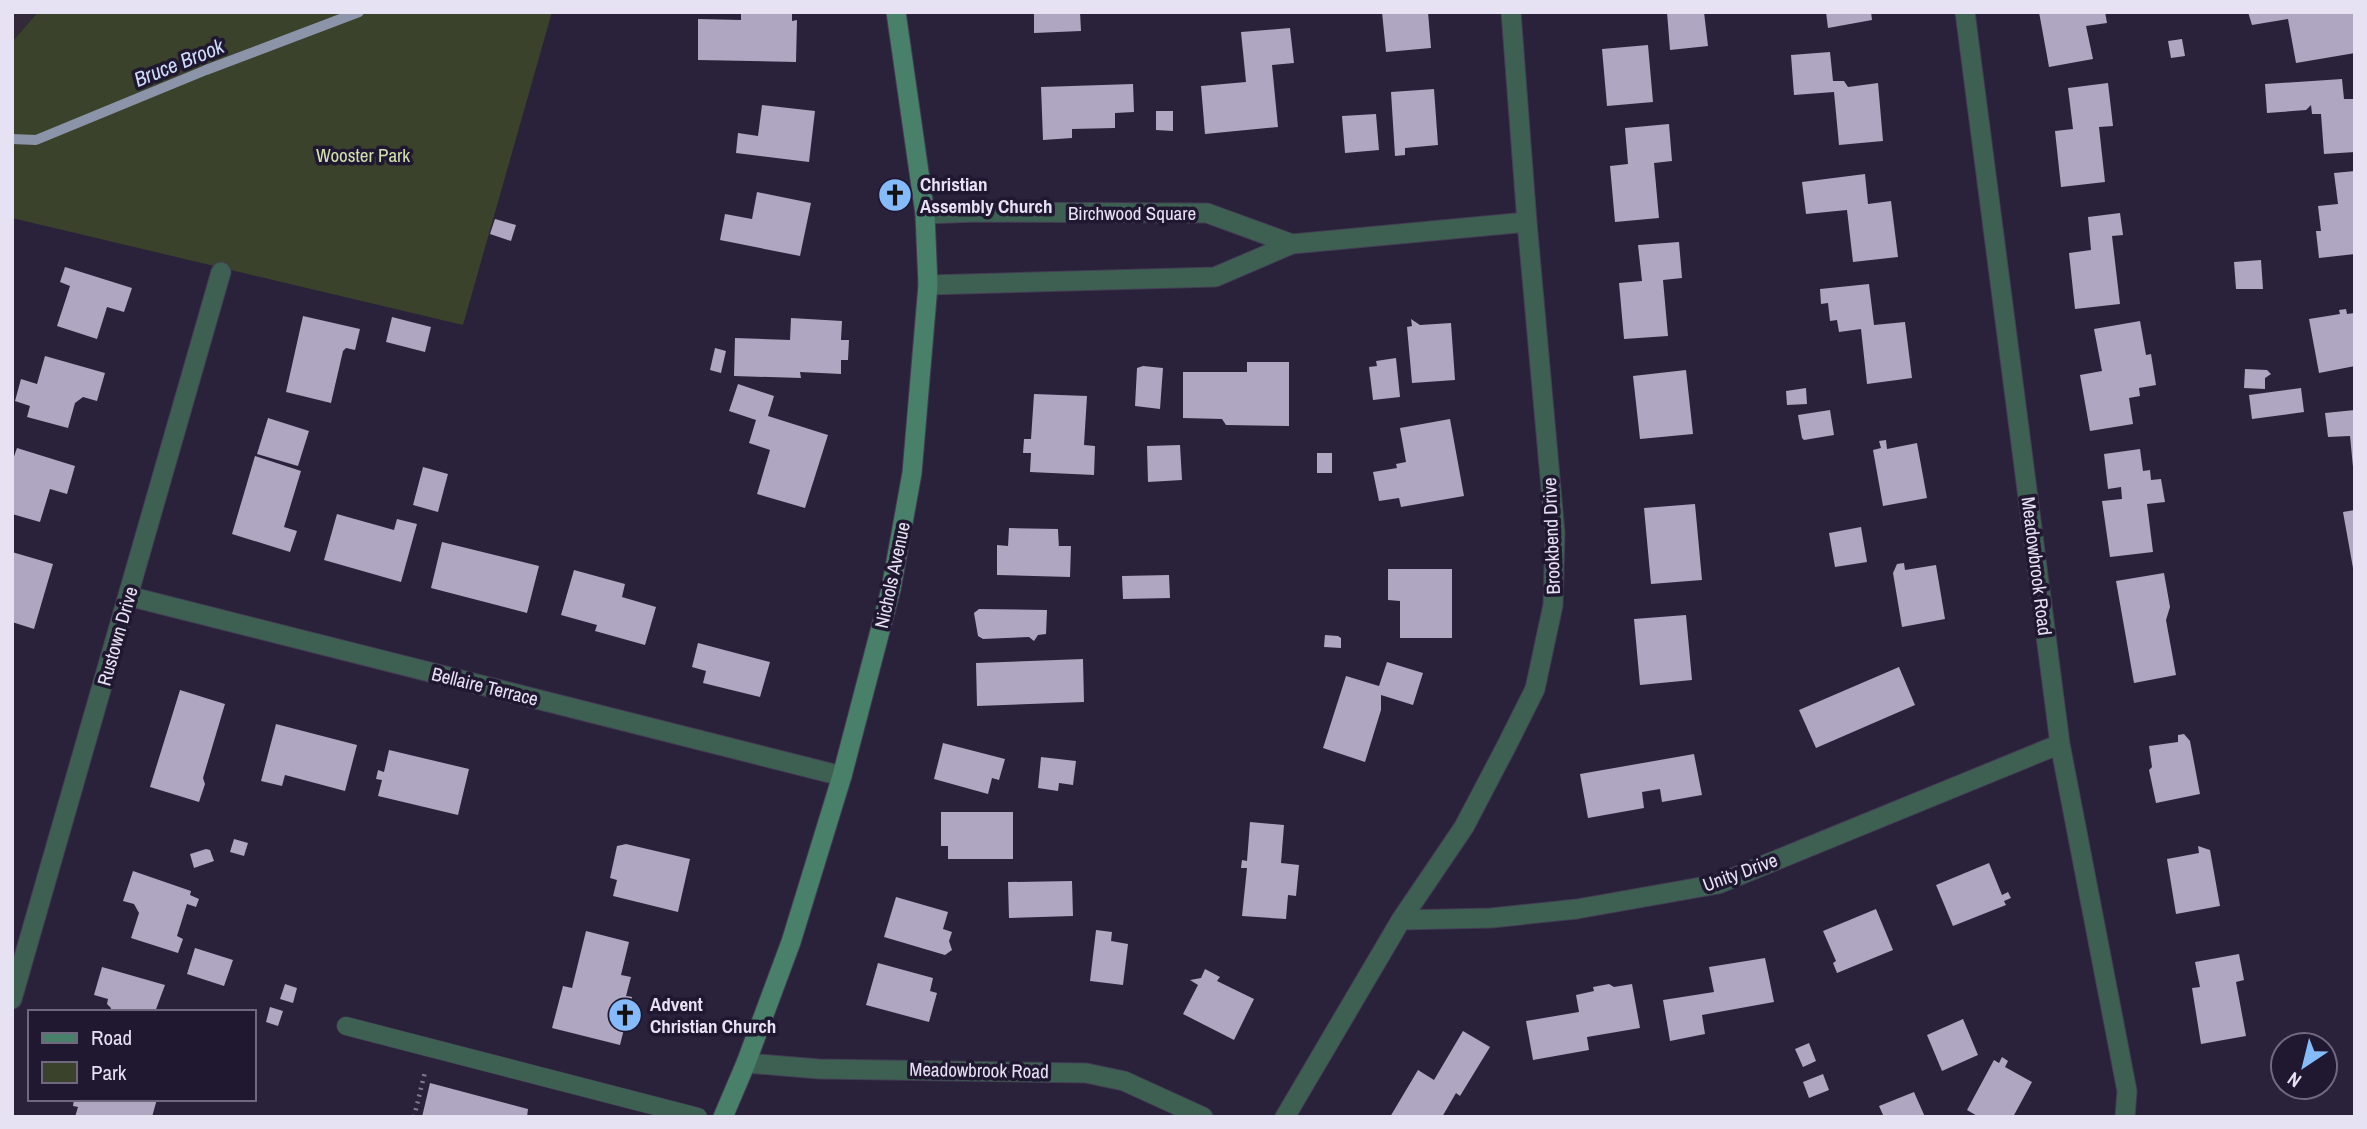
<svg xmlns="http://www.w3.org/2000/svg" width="2367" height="1129" font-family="'Archivo Narrow',sans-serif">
<rect width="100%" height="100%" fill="#2a213a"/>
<path fill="#322939" d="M12,12H38L12,42Z"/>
<path fill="#3b422c" d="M38,12H552L463,325L12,218V42Z"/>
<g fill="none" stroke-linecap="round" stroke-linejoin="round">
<path stroke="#8c94aa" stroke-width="10" d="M12,139L36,140L206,70L359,12"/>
</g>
<path fill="#afa6c2" d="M741,12H792V21L797,20L796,62L698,60V19L741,20Z
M1034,12H1080L1081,31L1034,33Z
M1382,12H1428L1431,48L1386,52Z
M1667,12H1704L1708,46L1670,50Z
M1826,12H1871L1872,20L1828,28Z
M2039,12H2105L2107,23L2086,26L2093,59L2049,67Z
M2248,12H2355V53L2296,63L2288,19L2252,25Z
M1290,28L1294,63L1272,65L1278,127L1205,134L1201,86L1246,82L1241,32Z
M2182,39L2185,56L2171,58L2168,41Z
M1648,45L1653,102L1607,106L1602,49Z
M1830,52L1833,81H1844L1848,87L1878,83L1883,141L1839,145L1834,92L1794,95L1791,55Z
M2342,79L2344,99H2355V152L2324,154L2321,114H2312L2311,105L2306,110L2267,113L2265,84Z
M2108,83L2113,126L2099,127L2105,182L2061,187L2055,131L2073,129L2068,88Z
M1133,84L1134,112L1115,113V128L1072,129V138L1043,140L1041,87Z
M1434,89L1438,145L1405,148V155L1395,156L1391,92Z
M762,105L815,111L809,162L736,153L738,133L758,136Z
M1156,111H1173V131L1156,130Z
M1376,114L1379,150L1345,153L1342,116Z
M1669,124L1672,161L1654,163L1659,218L1615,222L1610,166L1628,164L1625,128Z
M2355,171V254L2319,258L2316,231H2321L2318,206L2338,204L2334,173Z
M1865,174L1868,204L1891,201L1898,257L1853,262L1847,210L1806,214L1802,182Z
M757,192L811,203L800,256L720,240L725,214L752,219Z
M2120,213L2123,235L2112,236L2120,304L2075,309L2069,253L2091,250L2088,217Z
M495,219L516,225L511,241L490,234Z
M1679,242L1682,278L1663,280L1668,336L1624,339L1619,283L1642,281L1638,245Z
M2261,260L2263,289H2236L2234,262Z
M65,267L132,288L124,312L107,307L97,339L57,326L70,286L60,282Z
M1869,284L1874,325L1905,322L1912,378L1867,384L1861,329L1839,332L1837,320L1830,321L1828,303L1821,304L1820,289Z
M2346,309L2347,314L2355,313V366L2319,373L2309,319L2340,314L2339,310Z
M303,316L360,329L355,350L346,348L343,351L331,403L286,392Z
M392,317L431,327L425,352L386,342Z
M791,318L842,321L841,340H849L848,360H841V374L800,372L801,378L734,376L735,338L790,340Z
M1411,319L1420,325L1451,323L1455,380L1412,383L1407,327L1412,326Z
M2140,321L2146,355L2151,354L2156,385L2139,388L2140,396L2129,398L2133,424L2090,431L2080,375L2102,371L2094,329Z
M715,348L726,351L721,373L710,370Z
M45,356L105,373L97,401L83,397L75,403L68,428L27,417L30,406L15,401L21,379L37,384Z
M1396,358L1400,397L1373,400L1369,367L1377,366L1376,361Z
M1247,362H1289V426L1226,425L1222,419L1183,418V372H1247Z
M1143,366L1163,368L1160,409L1135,406L1137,368Z
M2245,369L2267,370L2271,374L2265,378V389L2244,388Z
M1686,370L1693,434L1640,439L1633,376Z
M738,384L774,396L768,416L828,435L805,508L757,494L770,450L749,443L756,420L729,411Z
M1806,388L1807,404L1787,405L1786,391Z
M2301,388L2304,412L2252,419L2249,395Z
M1034,394L1087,396L1084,445L1095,446L1094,475L1030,472L1031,453H1023L1024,439H1031Z
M1830,410L1834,435L1804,440L1802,438L1798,415Z
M2355,410V467H2353L2350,436L2328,437L2325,413Z
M268,418L309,431L298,466L257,454Z
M1450,419L1464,496L1401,507L1399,498L1379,501L1373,472L1397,468L1396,464L1406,462L1400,428Z
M1886,440L1887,449L1917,443L1927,498L1883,506L1873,450L1881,448L1879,441Z
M1180,445L1182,480L1148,482L1147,446Z
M17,448L75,466L67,494L50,489L40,522L12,514V462Z
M2140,449L2143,471L2150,470L2151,480L2161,479L2165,502L2147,504L2153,552L2110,557L2102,501L2122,499L2121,487L2108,489L2104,454Z
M1317,453H1332V473H1317Z
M255,456L301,471L284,527L297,531L290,552L232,534Z
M423,467L448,474L438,512L413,505Z
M1695,504L1702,580L1651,584L1644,508Z
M2355,510V568H2353L2343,512Z
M337,514L394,530L397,519L417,524L401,582L324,560Z
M1861,527L1867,562L1835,567L1829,533Z
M1009,528L1058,529L1059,549V546H1071L1070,577L997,575V545L1008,546Z
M442,542L539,566L527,613L431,588Z
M12,552L53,564L34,629L12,622Z
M1904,563L1905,570L1936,565L1945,619L1902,627L1893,573L1897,564Z
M1388,569H1452V638H1400V601L1388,600Z
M574,570L625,584L622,597L656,607L645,645L595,631L597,625L561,615Z
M2164,573L2170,607L2166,620L2176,675L2134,683L2116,581Z
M1169,575L1170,598L1123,599L1122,576Z
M979,609L1047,610L1046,634L1038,635L1034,641L1029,637L983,639L978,636L974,613Z
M1686,615L1692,680L1640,685L1634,619Z
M1325,635L1338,636L1341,638V648L1324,647Z
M698,643L770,662L760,697L703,683L706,671L692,667Z
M1083,659L1084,702L977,706L976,663Z
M1387,662L1423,673L1413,705L1381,695V710L1365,762L1323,748L1346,676L1379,686Z
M1899,667L1915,705L1816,748L1799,710Z
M180,690L225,704L203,778L205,784L199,802L150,787Z
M276,724L357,745L345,791L285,775L282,786L261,781Z
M2184,734L2190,741L2200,794L2156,803L2149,770L2152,767L2149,746L2178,742V735Z
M943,743L1005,759L999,780L992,778L988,794L934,779Z
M389,750L469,769L458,815L378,796L382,780L376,779L378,770L384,772Z
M1694,754L1702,795L1662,802L1660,789L1642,792L1644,808L1588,818L1580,774Z
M1041,757L1076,761L1073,785L1059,783L1058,791L1038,788Z
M941,812H1013V859H948V846H941Z
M1250,822L1284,825L1281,863L1299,865L1296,896L1288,895L1286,919L1242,916L1247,868H1241L1242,860L1247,861Z
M234,839L248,843L244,856L230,852Z
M626,844L690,859L678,912L613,896L617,880L610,878L617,846Z
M2198,846L2210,850L2220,906L2176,914L2167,859L2199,853Z
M206,849L210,850L214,861L194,868L190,854Z
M1989,863L2002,895L2008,892L2011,898L2004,901L2006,905L1953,926L1936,885Z
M133,871L191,891L190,895L199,899L196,907L187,904L177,936L183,939L178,953L131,938L139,913L134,904L123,901Z
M1072,881L1073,916L1009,918L1008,882Z
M896,897L948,912L943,929L952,932L949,941L952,950L945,955L884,937Z
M1876,909L1893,950L1837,973L1833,963L1836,961L1823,931Z
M1096,930L1112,932L1111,941L1128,944L1123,985L1090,981Z
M586,931L629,942L621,975L631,977L626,996L632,997L620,1045L552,1028L563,986L572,988Z
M195,948L233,960L224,986L187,974Z
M2239,954L2244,980L2236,982L2246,1036L2201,1044L2192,988L2200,987L2195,962Z
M1765,958L1774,1002L1702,1015L1705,1034L1670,1041L1663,1000L1714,992L1709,967Z
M878,963L933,978L930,991L937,993L929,1022L866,1005Z
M102,967L165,985L155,1012H110L111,1008L107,1004L108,999L94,995Z
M1205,969L1220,977L1217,981L1254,999L1234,1040L1183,1014L1198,985L1190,980L1201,978Z
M285,984L297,988L293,1003L280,999Z
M1609,984L1614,987L1632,984L1640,1028L1587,1037L1589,1050L1533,1060L1526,1021L1579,1012L1576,995L1594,991L1593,987Z
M270,1007L283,1011L278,1026L266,1022Z
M1963,1019L1978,1055L1942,1071L1927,1035Z
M1463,1031L1490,1047L1460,1096L1456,1093L1442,1117H1390L1418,1070L1434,1080Z
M2295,1041L2305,1045H2282V1042Z
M1809,1043L1816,1061L1803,1067L1795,1049Z
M2002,1057L2008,1061L2005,1067L2032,1082L2013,1117H1979L1967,1110L1994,1060L1999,1063Z
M1823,1074L1829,1090L1809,1098L1803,1082Z
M430,1083L528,1109L527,1117H422Z
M1914,1092L1925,1117H1884L1879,1106Z
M74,1099H157L152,1117H75L78,1107L73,1106Z"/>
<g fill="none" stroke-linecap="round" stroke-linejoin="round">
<g stroke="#443c54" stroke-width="19">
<path id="service" d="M346,1026L698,1117"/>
</g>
<g stroke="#443c54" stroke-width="21">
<path id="minor" d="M1965,12L2060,744L2127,1091L2125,1117
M925,214L978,212L1207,213L1292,244
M928,285L1215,277L1292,244L1527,222
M128,596L842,776
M1401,920L1491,918L1577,909L1718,884L2060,744
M12,999L221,272
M746,1063L819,1069L1086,1073L1124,1081L1203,1117
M1285,1117L1401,920L1464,827L1507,745L1535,689L1553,605L1555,533L1527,222L1511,12"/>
</g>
<g stroke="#443c54" stroke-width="21">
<path id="secondary" d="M723,1117L746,1063L791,942L842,776L891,589L912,473L928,285L925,214L896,12"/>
</g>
<path stroke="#80798e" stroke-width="4.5" stroke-dasharray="2 5" stroke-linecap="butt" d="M414,1117L425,1072"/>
<use href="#service" stroke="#3e6052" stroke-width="18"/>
<use href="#minor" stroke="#3e6052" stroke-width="19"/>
<use href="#secondary" stroke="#49806a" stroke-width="19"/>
</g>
<defs>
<g id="church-disc" transform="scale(1.75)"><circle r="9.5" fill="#85bbfb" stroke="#201730"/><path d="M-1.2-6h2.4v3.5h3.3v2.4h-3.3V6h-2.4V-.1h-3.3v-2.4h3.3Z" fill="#111"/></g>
</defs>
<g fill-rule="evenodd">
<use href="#church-disc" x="895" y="195"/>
<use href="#church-disc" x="625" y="1015"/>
</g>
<g text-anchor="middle" stroke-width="7" stroke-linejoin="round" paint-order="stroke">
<g font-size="19" fill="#d1e1ae" stroke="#201730">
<text x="363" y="162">Wooster Park</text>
</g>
<g font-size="19" font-weight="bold" fill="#e7e2f3" stroke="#201730" text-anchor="start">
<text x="920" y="191">Christian<tspan x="920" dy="22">Assembly Church</tspan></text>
<text x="650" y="1011">Advent<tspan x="650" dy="22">Christian Church</tspan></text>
</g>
<g font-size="19" fill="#e7e2f3" stroke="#201730">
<text x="1132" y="220">Birchwood Square</text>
<text transform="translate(1551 536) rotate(-92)" y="7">Brookbend Drive</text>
<text transform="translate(2037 566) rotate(83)" y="7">Meadowbrook Road</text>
<text transform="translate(892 575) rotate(-78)" y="7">Nichols Avenue</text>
<text transform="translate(117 636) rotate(-74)" y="7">Rustown Drive</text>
<text transform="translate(485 686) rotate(14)" y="7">Bellaire Terrace</text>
<text transform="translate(1740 872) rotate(-20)" y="7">Unity Drive</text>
<text transform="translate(979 1070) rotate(1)" y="7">Meadowbrook Road</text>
</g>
<g font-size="21" font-style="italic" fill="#cfdefb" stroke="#201730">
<text transform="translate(179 63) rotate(-22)" y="7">Bruce Brook</text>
</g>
</g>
<rect width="2367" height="1129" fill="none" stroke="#e7e2f3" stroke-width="28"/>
<rect x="28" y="1010" width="228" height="91" fill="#201730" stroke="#70687e" stroke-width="2"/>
<rect x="42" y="1033" width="35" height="10" fill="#49806a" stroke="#70687e" stroke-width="2"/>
<text x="91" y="1045" font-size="21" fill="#e7e2f3">Road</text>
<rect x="42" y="1062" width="35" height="21" fill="#3b422c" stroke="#70687e" stroke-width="2"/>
<text x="91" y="1080" font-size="21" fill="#e7e2f3">Park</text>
<g transform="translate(2304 1066) rotate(215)"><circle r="33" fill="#201730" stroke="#70687e" stroke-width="2"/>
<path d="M0-5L12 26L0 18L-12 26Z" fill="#85bbfb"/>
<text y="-10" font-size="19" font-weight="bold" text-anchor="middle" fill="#e7e2f3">N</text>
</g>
</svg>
